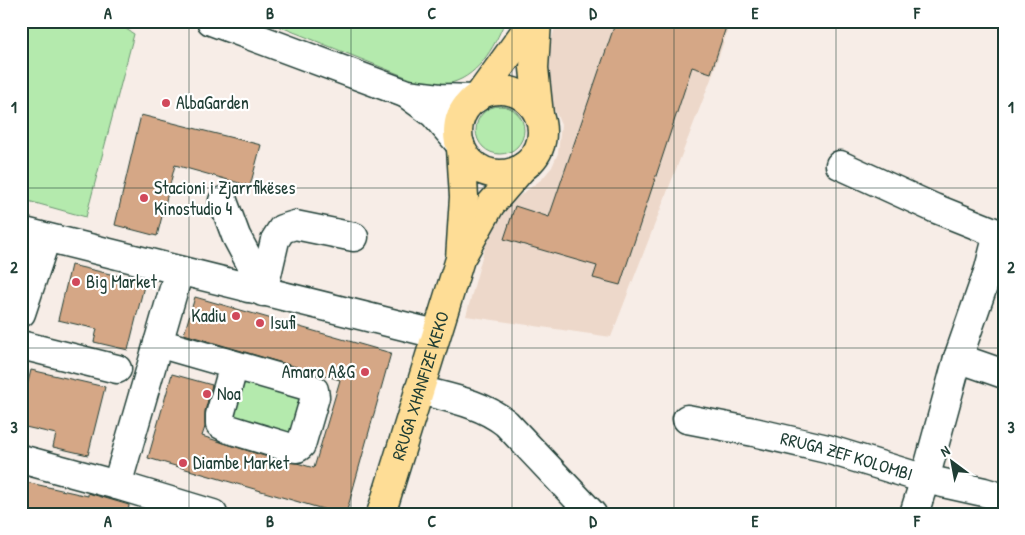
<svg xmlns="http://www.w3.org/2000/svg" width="1025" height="535" font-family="'Patrick Hand',sans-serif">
<rect width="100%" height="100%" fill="#f7ede7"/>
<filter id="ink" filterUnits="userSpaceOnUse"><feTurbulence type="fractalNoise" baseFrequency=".02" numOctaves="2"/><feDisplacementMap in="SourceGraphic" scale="10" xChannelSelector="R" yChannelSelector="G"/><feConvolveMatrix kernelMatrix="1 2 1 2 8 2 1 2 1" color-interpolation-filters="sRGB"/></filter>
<g filter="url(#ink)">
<path fill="#edd8ca" d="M557,21H731L711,79L611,337L466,316L489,231L506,206L542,179L552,167L558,153L561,125L546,90L544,64Z"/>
<path fill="#b4eaad" stroke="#6a9470" d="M21,21H120L126,29L134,34L86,217L21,199Z
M266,21H505C494,48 477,79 446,84C440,85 433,84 426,85Z
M476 130a24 24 0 1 1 48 0a24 24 0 1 1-48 0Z
M237,380L303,390L291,439L231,422Z"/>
<path fill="#d5a786" stroke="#1f3d34" d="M616,21H635L650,27L652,21H728L711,73L692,67L620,285L593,278L597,266L504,239L515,206L549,217Z
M141,115L261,145L250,186L175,165L157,236L115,225Z
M71,265L145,282L128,350L94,342L97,329L58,320Z
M195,297L391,353L346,514H340L148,458L172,374L212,385L205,411V427L202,436L283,462L297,463L314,468L340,380L184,334Z
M31,370L105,387L88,455L53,447L56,434L21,426V410Z
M21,481L88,496V493L129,505L128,514H21Z"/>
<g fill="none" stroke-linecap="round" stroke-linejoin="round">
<g stroke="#1f3d34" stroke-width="31">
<g id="minor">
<path d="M211,21L407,94L440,98L475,99"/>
<path d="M408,95L434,114L460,144"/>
<path d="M840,165L934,208L1004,236"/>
<path d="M223,201L236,236L253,268L248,288"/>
<path d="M21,231L436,334"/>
<path d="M263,292L275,240L282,229L295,225L354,237"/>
<path d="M21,313L46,238"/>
<path d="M158,343L304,385L314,390L315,397L301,445L297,448L288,447L229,429L220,424V415L234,365"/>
<path d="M21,345L117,369"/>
<path d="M958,358L1004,374"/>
<path d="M419,390C449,398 481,403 506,423L592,514"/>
<path id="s1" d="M687,419L754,432L827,449L925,479L984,492L1004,498"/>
<path d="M21,459L117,485L213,514"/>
<path d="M117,485L179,271"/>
<path d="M914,514L925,479L958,358L989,269L998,234"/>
</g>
</g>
<g stroke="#1f3d34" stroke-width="31">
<g id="major">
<path d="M537,21L534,68L539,115"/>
<circle cx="500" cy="132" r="42"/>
<path d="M478,97L522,36L531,21"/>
<path d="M463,254L491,204L523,167"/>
<path id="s2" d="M381,514L460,259L464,197L461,148"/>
</g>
</g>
<use href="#minor" stroke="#fff" stroke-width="28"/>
<use href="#major" stroke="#fedd96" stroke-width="28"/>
</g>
</g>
<path fill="none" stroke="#1f3d34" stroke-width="1" stroke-opacity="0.55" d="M189,21V514M351,21V514M512,21V514M674,21V514M836,21V514M21,188H1004M21,348H1004"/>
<g fill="#d1495b" stroke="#fff" stroke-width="2">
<circle cx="166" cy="103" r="5"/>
<circle cx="144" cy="198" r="5"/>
<circle cx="76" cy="282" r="5"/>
<circle cx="236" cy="316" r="5"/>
<circle cx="260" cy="323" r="5"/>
<circle cx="365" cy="372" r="5"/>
<circle cx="207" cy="394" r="5"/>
<circle cx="183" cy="463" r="5"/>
</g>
<g text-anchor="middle" stroke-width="4.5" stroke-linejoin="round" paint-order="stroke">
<g font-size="18" fill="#1f3d34" stroke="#fff" text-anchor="start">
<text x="176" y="109">AlbaGarden</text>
<text x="154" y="194">Stacioni i Zjarrfikëses<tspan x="154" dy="21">Kinostudio 4</tspan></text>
<text x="86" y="288">Big Market</text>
<text x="226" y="322" text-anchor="end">Kadiu</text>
<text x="270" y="329">Isufi</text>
<text x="355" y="378" text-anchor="end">Amaro A&amp;G</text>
<text x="217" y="400">Noa</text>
<text x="193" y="469">Diambe Market</text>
</g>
<g font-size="18" fill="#1f3d34" stroke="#fff">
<text dy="6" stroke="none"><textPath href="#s2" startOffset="134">RRUGA XHANFIZE KEKO</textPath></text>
<text dy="6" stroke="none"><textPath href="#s1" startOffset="164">RRUGA ZEF KOLOMBI</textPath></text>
</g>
</g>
<rect width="1025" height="535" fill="none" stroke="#fff" stroke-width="55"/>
<g transform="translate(952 462) rotate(328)" stroke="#ffffff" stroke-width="4" paint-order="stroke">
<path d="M0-4L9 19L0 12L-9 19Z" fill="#1f3d34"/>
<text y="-8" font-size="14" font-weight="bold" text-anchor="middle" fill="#1f3d34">N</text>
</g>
<rect x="28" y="28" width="970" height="480" fill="none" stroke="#1f3d34" stroke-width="2"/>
<g font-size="16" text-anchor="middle" font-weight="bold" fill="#1f3d34">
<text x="108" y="19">A</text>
<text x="270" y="19">B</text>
<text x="432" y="19">C</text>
<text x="593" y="19">D</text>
<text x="755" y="19">E</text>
<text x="917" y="19">F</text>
<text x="14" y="113">1</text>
<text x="1011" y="113">1</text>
<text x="14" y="273">2</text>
<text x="1011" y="273">2</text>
<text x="14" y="433">3</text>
<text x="1011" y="433">3</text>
<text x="108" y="527">A</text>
<text x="270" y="527">B</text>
<text x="432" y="527">C</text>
<text x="593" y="527">D</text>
<text x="755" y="527">E</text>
<text x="917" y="527">F</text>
</g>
</svg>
